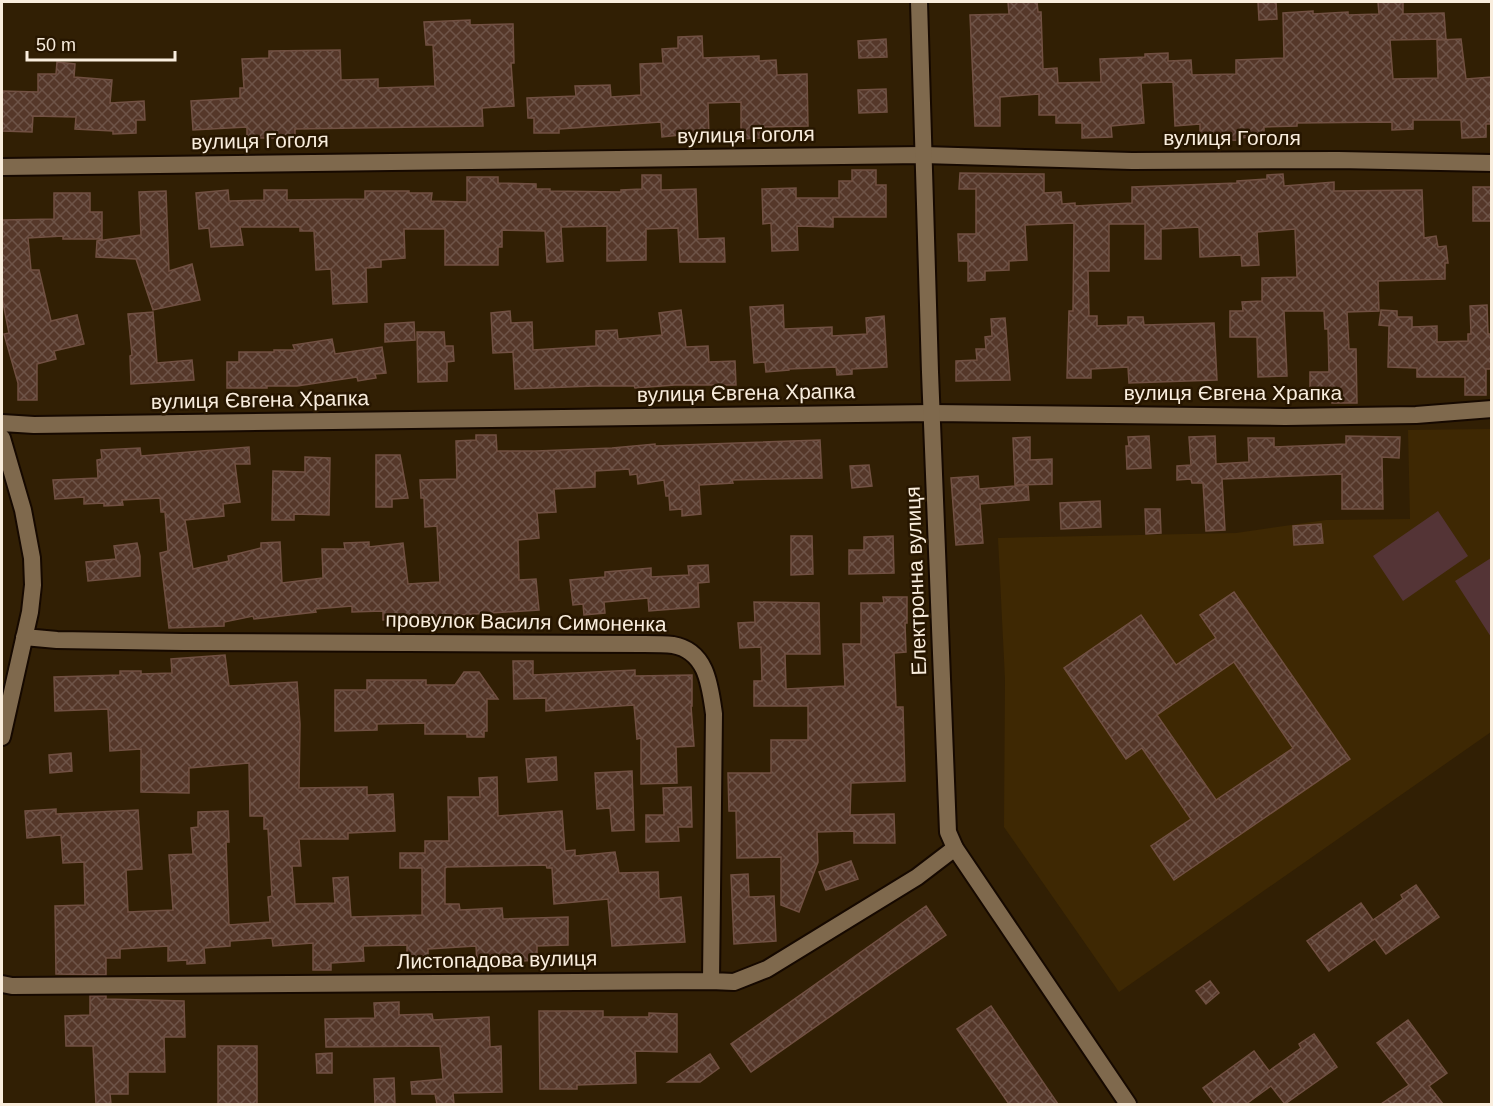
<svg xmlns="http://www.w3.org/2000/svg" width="1493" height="1106" font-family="Helvetica,sans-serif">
<defs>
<pattern id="building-cross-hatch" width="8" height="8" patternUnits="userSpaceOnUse" patternTransform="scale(1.5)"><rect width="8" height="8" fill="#553729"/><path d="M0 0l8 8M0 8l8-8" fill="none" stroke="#6e5448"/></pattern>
</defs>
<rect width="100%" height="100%" fill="#311f04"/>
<path fill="#3e2803" d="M1491,429V732L1119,992L1004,827L1005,679L998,538L1236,533L1326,520L1410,519L1408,430Z"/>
<path fill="#543436" d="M1438,511L1468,556L1403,601L1373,556Z
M1491,558V637L1455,581Z"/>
<path fill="url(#building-cross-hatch)" stroke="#715042" stroke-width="1.5" fill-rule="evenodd" d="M1008,2H1037L1038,12H1041L1043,69L1057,68L1058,83L1101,82L1100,59L1145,57V54L1168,53V61L1191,60L1192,75L1236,74V60L1284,58L1283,13L1313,11V14L1348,12V15L1379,14L1378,2H1403V14L1444,13L1446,39L1390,40L1393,79L1438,78L1437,40L1461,39L1466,79L1491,77V124H1486V137L1462,138L1461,120H1413V129L1392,130V122L1297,123V126L1264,127V136L1239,138V140L1200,141V124L1175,126L1173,82L1141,83L1144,123L1111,126L1112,137L1082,138V123H1056V115H1039V94L1000,97V126H975L970,15L1009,14Z
M1258,2H1276L1277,19L1259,20Z
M470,20V25L513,24L514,63H511L514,106L482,108L483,126L295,129V138H247V127L193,130L191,101L240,98V88H244L242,59L269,58V51L340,50L341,80L378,79V88L435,86L433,45H426L424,22Z
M702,36L703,58L759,56V61L776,60L777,75L807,74L808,126L760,127V138L741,139V102L708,103L709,138H690V134L662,137L661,122L559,129V133H534V118H528L527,98L576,96L575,86L610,85L611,97L641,95L640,64L663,63L662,49L678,48V37Z
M886,39L887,57L859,58L858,41Z
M57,62L75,64L74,77L112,80L110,103L144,101L145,120H136V133L113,134V131L75,129L76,117L33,116L32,132L2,131V91L38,92V74H56Z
M886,89L887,112L859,113L858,90Z
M852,170H876V185H886V217H833V227L797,226L798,250L772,251L771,223L763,224L762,189L796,188V198H839V181H852Z
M960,173L1044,174V193L1061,192L1062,204L1075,203V206L1132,203V187L1237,183V181L1267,179V175L1283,174L1284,186L1334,182V191L1422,190L1424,238L1436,236L1438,247L1446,246L1448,263H1445V279L1378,281L1379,311L1347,312L1349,349H1356L1357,403H1332V393L1310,394V372H1329L1328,329H1325L1324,311H1284L1287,376L1258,377L1257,337H1230V311H1243L1242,302L1262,301V278L1297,277L1295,229L1257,232L1259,265L1242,266L1241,255L1200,257L1199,227L1161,229V259H1145V224H1109V271H1088L1089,316H1097V326L1128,325V317H1143L1144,325L1214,323L1217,380L1129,383L1128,367L1091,369V378H1067L1069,311H1073L1074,223L1025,225L1027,260L1009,261V270L985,271V280L968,281V261H959L958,234H976V189H959Z
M642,175H661V190L696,189L698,239L724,238L725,262H680L678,228L646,229V260L607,261V226L561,227L563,261L547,262L545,231L502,230V247H498V265H445V229H404L405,258L381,260V267L366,268L367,302L333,304L331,269L316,270L314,231H300V227H240L243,245L211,247L209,228L199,229L196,193L228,190L229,201L264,200V190H287V200L365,199V191H409V193H432L431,201L467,202V177H498V183L536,184V189H550V191L621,192V190L642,189Z
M1473,187H1491V221H1473Z
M166,191L169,271L192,264L200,300L153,310L136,259L96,257L97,241L141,235L139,192Z
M54,193H90V212H102V239H63V236L28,238L31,270H39L51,321L77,315L84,344L54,351L56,359L37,364V400H18V383L4,334L9,333L2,298V220L54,219Z
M783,305L784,329L832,327V336L867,334L866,318L884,316L887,367L852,369V374L837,375L836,367L789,369V370L766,372L765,362L754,363L750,307Z
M1487,305L1488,334H1491V369H1486V395H1465V377H1417V368L1388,367L1389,326L1379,325L1381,310L1397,311V317H1412V327L1437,326V342L1468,341V334H1471L1470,306Z
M681,310L686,347L708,346L709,362L735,361L736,385H675L635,388L634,386H595L515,389L513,352L493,353L491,313L510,311L511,323L532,322L533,350L596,346V331L617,330L618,339L662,335L659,313Z
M153,312L157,363L192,360L194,380L131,384L130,356L132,355L128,314Z
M1005,318L1010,380L956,381V361L977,360L976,349H986L985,337L992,336L991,319Z
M414,322L415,340L385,342V324Z
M417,332H444L445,346H453L454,361L447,362V381L418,382Z
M332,339L335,354L382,347L386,373L375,374L376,378L358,381L357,377L297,386H267V388H227V362H239V352H274V350H295L293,345Z
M476,435H496L497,451H536L612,448L655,444V446L820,440L822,478L732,480L733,483L699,485L701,514L682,516V509L670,510L669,496H666L664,480L638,484L637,474L630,475L629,469L595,471V487L554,489L556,512L537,513L539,538L518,540L519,580L536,579L539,610L383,620V611L352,612V606L315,609L316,612L254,619L253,616L224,622V626L169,628L160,553L168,551L165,512H161L160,498L122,500L123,505L104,506V503L84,504V497L55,499L53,480L98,478L97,460L102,459L101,450L140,448L141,456L249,447L250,464H235L240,502L223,504L224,516L185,520L193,569L229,561L228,556L261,548V543L280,542L282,583L323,578L322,549H345L344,543L369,542V547L403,543L408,584L440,582L437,526L425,527L424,498H421L420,480L457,479L456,441L476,440Z
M1149,436L1151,468L1127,469L1126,446H1129L1128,437Z
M1215,436L1216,464L1249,462L1248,438H1274V447L1346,444V436L1400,437L1399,458L1382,457L1383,509H1342V474L1222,479L1225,530L1206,531L1203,483H1192L1191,479L1177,480V466L1191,465L1189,437Z
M1030,437V460L1052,459V484L1015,485L1013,438Z
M376,455H400L408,498L392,499V507H376Z
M305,457L330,458L329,515L294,514V520H272L273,471L305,472Z
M869,465L872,486L852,488L850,466Z
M978,476L979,489L1028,485L1029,500L980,504L983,543L956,545L951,478Z
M1100,501L1101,527L1061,529L1060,503Z
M1145,509H1160L1161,533L1146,534Z
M1321,524L1323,543L1294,545L1293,526Z
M791,536H812L813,574L791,575Z
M893,536L894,573L849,574V550H864V537Z
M137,543L140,556V576L88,581L86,562L116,559L114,546Z
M708,565L709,582L698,583L699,607L649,611L648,598L604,602L605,613L584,615L583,604L573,605L570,580L605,577V572L651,568V577L689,575L688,566Z
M1234,592L1350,759L1174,880L1151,846L1191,819L1142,748L1126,759L1064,668L1141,615L1176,665L1216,638L1200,615ZM1234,662L1293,748L1216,800L1157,715Z
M883,597H907V623H905L906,652L894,653L896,707H903L905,781L851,783L850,815L894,814L895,843H854V831L817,832L818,862L799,912L781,905V857L737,858L736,811H729L728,773H771V740H808V706H754V681H762L761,647L740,648L738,623L755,622L754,602L819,603L820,654H785L786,689L845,686L843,644H861V603H884Z
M225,655L229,686L297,682L300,724L299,788L367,787V795L393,794L395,831L348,833V839H299L301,866H292L295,904L335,903L333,878L348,877L351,917L422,915V868H400V853H425V841H449L448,797H480L479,778L497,777L498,816L562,811L565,851L575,850V856L615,852L619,873L658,872L659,899L681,897L685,942L612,946L608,899L554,904L552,868H547L546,865L447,867L445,868V904H459L460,910L502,908L503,919L568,917V945L537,946V960L477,964L476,946L428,949V957H407V945L363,946L364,961L331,963V970H313V943L273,946L272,938L230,941V946L204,948L205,963L187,964V960L168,961V946L120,949V958H106V975L56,974L55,906L85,905L84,862L63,863L61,835L27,838L25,811L56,809V814L138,810L142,869L126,870L128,912L173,910L169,855L193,854L191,828L198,827V812L228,811L229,842H226L229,925L270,922L268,897L272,896L268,829H264V816H250L249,763L189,768V793L141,792V749L110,751L108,709L55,711L54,677L120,675V671H141V674L172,673L171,659Z
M513,661H533V675L635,670V676L692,675V706H691L694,746L676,747L677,783L641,784V738L637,739L634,705L546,711V698L514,699Z
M464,672H479L498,699H487V731H484V737H467V734H425V723L377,724V730L335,731V690H367V680H426V685H455Z
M71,753L72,771L50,773L49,755Z
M556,757L557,780L528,782L526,759Z
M632,771L634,830L612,831L610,808L597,809L595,773Z
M691,787L692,827H678L679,841L646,842V815H664L663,788Z
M851,861L858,879L826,890L819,872Z
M748,874L749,897L774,896L776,941L734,944L731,875Z
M1416,885L1439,917L1386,954L1375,939L1329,971L1307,941L1361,903L1373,920L1403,899L1401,895Z
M926,906L946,935L751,1072L731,1044Z
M1210,981L1219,993L1206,1004L1196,991Z
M90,996H106V999L184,1001L185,1037H164L165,1072H128V1094H110L111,1104H96L93,1046H66L65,1016L90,1015Z
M399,1002V1015L432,1014L433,1020L489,1017L490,1047L501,1046L502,1092L453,1093L454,1104H437L435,1094H412L411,1082L443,1079L440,1046L326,1047L325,1019L375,1018L374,1003Z
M991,1006L1058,1104H1009L957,1029Z
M539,1011H603V1017H649V1013L677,1014V1052L635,1051L636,1083L577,1085V1089H540Z
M1408,1020L1447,1073L1429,1086L1443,1104H1381L1409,1085L1377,1043Z
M1314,1034L1337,1067L1285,1104L1271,1086L1246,1104H1215L1203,1088L1254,1051L1269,1071L1301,1048L1299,1044Z
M218,1046H257V1104H218Z
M332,1053V1073H317L316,1054Z
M710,1054L719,1068L700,1082H668Z
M394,1078L395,1104H375L374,1079Z"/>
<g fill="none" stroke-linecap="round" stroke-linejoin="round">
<g stroke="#160900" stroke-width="20">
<path id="minor" d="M2,167L923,155L1132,161L1338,160L1492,163
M2,423L34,425L932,413L1285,417L1416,415L1492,409
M2,438L23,510L32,558L33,585L30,612L2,737
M24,637L57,640L183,642L644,644C654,644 664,644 673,645C707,651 710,686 714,714L711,981
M2,984L12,986L711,981L734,982L767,969L917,877L955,848"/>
</g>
<g stroke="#160900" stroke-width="20">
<path id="tertiary" d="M919,2L930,372L948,832L955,848L1128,1104"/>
</g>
<use href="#minor" stroke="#7f694d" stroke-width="16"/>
<use href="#tertiary" stroke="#7f694d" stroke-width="16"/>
</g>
<g text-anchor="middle" stroke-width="5" stroke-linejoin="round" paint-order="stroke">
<g font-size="21" fill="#f9eddd" stroke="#271600">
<text transform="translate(746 135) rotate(-1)" y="7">вулиця Гоголя</text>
<text x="1232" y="145">вулиця Гоголя</text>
<text transform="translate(260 141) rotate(-1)" y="7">вулиця Гоголя</text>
<text transform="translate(746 393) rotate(-1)" y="7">вулиця Євгена Храпка</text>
<text x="1233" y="400">вулиця Євгена Храпка</text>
<text transform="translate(260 400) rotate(-1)" y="7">вулиця Євгена Храпка</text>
<text transform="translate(916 581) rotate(-92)" y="7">Електронна вулиця</text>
<text transform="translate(526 622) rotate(1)" y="7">провулок Василя Симоненка</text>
<text transform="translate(497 960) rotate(-1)" y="7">Листопадова вулиця</text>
</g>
</g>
<rect width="1493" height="1106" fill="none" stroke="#f9eddd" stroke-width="6"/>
<path d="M27 51v9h148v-9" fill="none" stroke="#f9eddd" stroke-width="3"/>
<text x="36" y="51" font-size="18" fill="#f9eddd" stroke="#271600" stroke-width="4.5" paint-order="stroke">50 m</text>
</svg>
